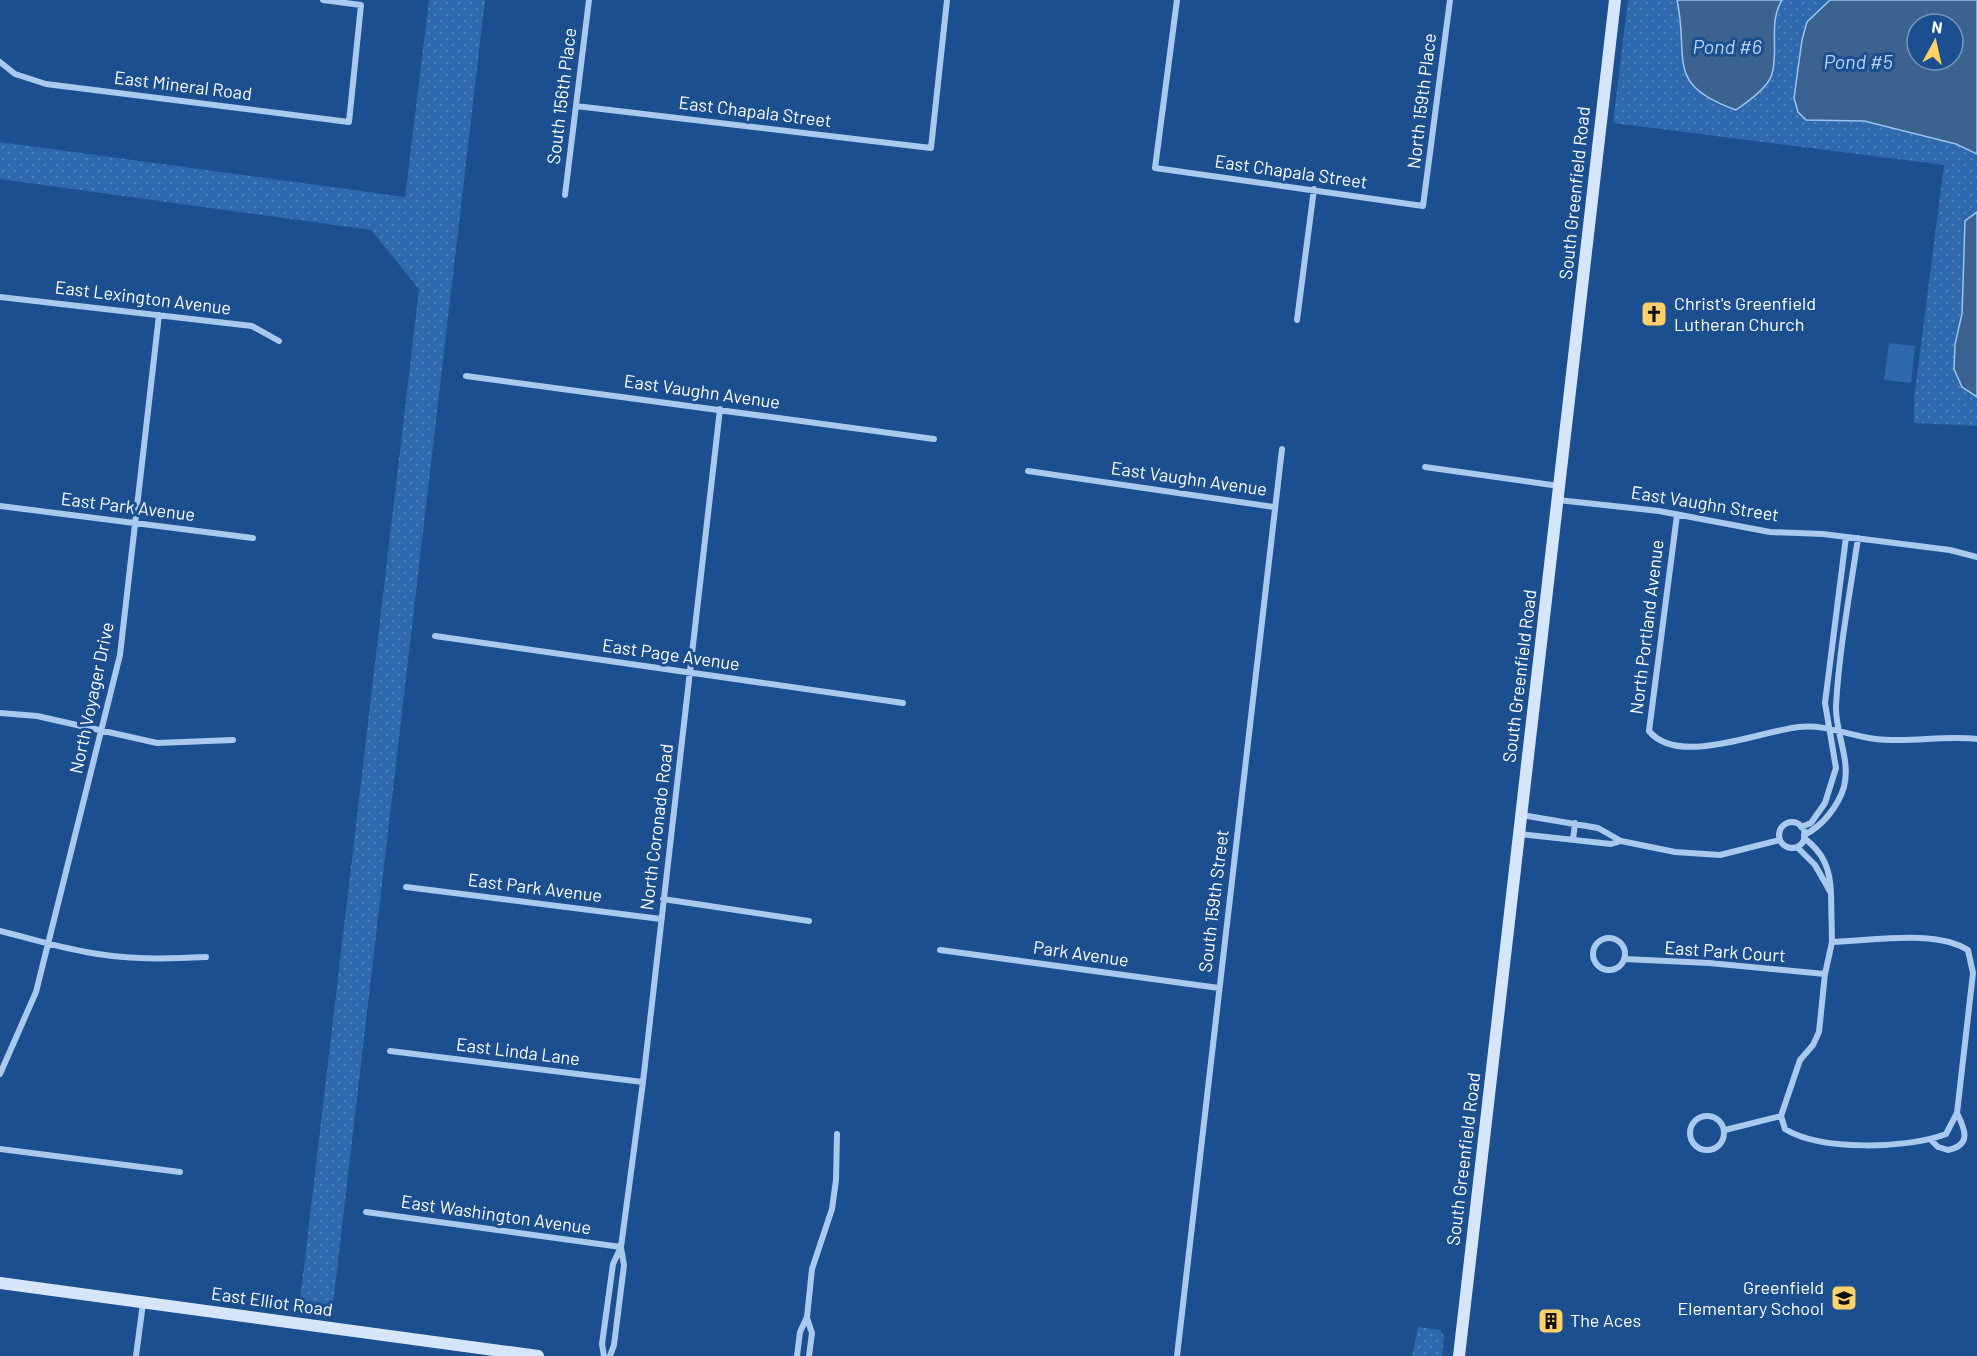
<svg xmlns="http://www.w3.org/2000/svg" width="1977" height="1356" font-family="Barlow,sans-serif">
<defs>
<pattern id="grass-dots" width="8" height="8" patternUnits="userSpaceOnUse" patternTransform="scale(1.5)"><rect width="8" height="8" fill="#2e69ad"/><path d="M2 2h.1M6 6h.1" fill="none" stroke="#4d80b9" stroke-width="1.8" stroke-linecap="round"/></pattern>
</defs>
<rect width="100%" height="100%" fill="#1b4f8f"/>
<path fill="url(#grass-dots)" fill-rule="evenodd" d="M429,0H485L332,1313L299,1309L419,289L371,230L0,179V142L405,197Z
M1628,0H1977V426L1914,423V399L1944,165L1613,123ZM1917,24H1953V60H1917Z
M1418,1327L1440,1330L1444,1336L1442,1356H1412Z"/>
<path fill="#2e69ad" d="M1889,343L1915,346L1911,383L1884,380Z"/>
<path fill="#3c6290" stroke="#9cc4f0" stroke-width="1.5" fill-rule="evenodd" d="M1677,0H1782C1768,22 1779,50 1772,74C1768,88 1747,102 1736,110C1663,84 1690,59 1677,0Z
M1830,0H1977V154L1956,144L1864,121L1806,120L1798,112L1794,98L1802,40L1807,22ZM1917,24H1953V60H1917Z
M1977,212V397L1962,387L1954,369L1955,344L1962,314L1965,221Z"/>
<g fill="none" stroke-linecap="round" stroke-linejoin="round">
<path stroke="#a9c9ee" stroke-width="6" d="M1177,0L1155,168L1423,206L1450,0
M0,62L15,74L46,84L349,122L361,5L323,0
M576,106L931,148L947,0
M565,195L589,0
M0,297L252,326L279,341
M1297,320L1314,189
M466,376L934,439
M1425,467L1559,486
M1028,471L1274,507
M1558,500L1659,511L1770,532L1823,534L1950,550L1977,557
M0,506L253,538
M1677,515L1649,731C1678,767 1760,731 1799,727C1826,724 1850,736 1876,739C1910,743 1943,735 1977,739
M435,636L903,703
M0,713L37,716L157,743L233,740
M1522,815L1598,828L1621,841L1675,852L1720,855L1780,840
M1779 835a13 13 0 1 1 26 0a13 13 0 1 1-26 0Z
M1801,827L1811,823L1825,803L1836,768L1825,703L1846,537
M1520,834L1611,844L1621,841
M1804,835C1823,826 1838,806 1844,787C1851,759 1835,733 1836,706C1839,650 1850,593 1858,538
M1573,840L1575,823
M1797,847L1815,865L1831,893C1830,869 1824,853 1804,838
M406,887L661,919
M1831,893L1832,942L1825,974L1819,1032L1813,1045L1800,1060L1781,1116L1785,1129C1820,1151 1908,1149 1946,1134L1957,1113L1973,973L1968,950C1935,929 1872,941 1832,942
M663,899L809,921
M0,931C28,938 57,947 86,952C126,960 166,959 206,957
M1593 954a16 16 0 1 1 32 0a16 16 0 1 1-32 0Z
M940,950L1219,988
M1624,959L1709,963L1825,974
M390,1051L643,1082
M0,1074L36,992L120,655L159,315
M1690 1133a17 17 0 1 1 34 0a17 17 0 1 1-34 0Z
M1725,1130L1781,1116
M1931,1140L1938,1147L1948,1150C1972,1145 1965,1129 1957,1113
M0,1149L180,1172
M366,1212L621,1247
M807,1318L812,1333L809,1356
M136,1356L143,1303
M604,1356L602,1344L613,1264L621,1247L643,1082L720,409
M610,1356L614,1345L624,1265L621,1248
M797,1356L800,1332L807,1317L812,1269L832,1209L836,1180L837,1134
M1177,1356L1282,449"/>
<path stroke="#d6e6fa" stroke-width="12" d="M0,1283L538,1356
M1459,1356L1615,0"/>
</g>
<defs>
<g id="church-square" transform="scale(1.35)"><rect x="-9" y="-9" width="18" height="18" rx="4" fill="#ffd166" stroke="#1b4f8f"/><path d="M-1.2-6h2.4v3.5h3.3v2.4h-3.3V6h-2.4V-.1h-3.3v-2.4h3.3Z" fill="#111"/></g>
<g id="school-square" transform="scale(1.35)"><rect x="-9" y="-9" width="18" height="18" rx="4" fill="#ffd166" stroke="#1b4f8f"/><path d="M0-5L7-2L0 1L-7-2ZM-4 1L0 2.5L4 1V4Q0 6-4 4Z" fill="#111"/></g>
<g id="building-square" transform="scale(1.35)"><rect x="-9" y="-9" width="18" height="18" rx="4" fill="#ffd166" stroke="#1b4f8f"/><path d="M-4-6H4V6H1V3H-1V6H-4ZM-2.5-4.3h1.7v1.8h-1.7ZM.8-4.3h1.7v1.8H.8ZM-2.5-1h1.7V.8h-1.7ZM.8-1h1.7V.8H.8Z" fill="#111"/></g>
</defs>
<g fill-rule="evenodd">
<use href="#church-square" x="1654" y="314"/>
<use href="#school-square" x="1844" y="1298"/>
<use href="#building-square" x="1551" y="1321"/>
</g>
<g text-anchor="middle" stroke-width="6" stroke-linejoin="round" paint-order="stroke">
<g font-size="18" fill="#fff" stroke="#1b4f8f">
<text transform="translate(183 86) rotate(7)" y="6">East Mineral Road</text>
<text transform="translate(562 96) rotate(-83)" y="6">South 156th Place</text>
<text transform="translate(1422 101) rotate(-83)" y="6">North 159th Place</text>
<text transform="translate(755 112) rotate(7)" y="6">East Chapala Street</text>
<text transform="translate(1291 172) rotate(8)" y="6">East Chapala Street</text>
<text transform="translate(1575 193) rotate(-84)" y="6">South Greenfield Road</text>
<text transform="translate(143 298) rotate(7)" y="6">East Lexington Avenue</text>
<text transform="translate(702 392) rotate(8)" y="6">East Vaughn Avenue</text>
<text transform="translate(1189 479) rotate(8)" y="6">East Vaughn Avenue</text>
<text transform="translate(1705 504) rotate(9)" y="6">East Vaughn Street</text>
<text transform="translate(128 507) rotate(7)" y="6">East Park Avenue</text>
<text transform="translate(1647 627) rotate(-83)" y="6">North Portland Avenue</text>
<text transform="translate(671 655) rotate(8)" y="6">East Page Avenue</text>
<text transform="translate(1520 676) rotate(-83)" y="6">South Greenfield Road</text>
<text transform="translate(92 698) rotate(-78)" y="6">North Voyager Drive</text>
<text transform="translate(657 827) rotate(-83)" y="6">North Coronado Road</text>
<text transform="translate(535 888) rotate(7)" y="6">East Park Avenue</text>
<text transform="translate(1214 901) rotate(-83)" y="6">South 159th Street</text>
<text transform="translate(1725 952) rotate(4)" y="6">East Park Court</text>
<text transform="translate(1081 954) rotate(8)" y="6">Park Avenue</text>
<text transform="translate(518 1052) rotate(7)" y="6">East Linda Lane</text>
<text transform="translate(1464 1159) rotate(-83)" y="6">South Greenfield Road</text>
<text transform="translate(496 1215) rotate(8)" y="6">East Washington Avenue</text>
<text transform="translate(272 1302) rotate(8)" y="6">East Elliot Road</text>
</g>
<g font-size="18" fill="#fff" stroke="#1b4f8f" text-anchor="start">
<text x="1674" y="310">Christ's Greenfield<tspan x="1674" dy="21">Lutheran Church</tspan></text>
<text x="1824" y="1294" text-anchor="end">Greenfield<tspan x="1824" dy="21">Elementary School</tspan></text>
<text x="1570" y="1327">The Aces</text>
</g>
<g font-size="20" font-style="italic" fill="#b5d3f5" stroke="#1b4f8f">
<text x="1727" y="54">Pond #6</text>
<text x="1858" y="69">Pond #5</text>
</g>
</g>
<g transform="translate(1935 42) rotate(8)"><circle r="28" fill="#1b4f8f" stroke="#7695bc" stroke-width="1.5"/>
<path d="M0-4.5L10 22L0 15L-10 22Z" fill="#ffd166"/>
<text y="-9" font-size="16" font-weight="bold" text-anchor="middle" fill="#ffffff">N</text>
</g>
</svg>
